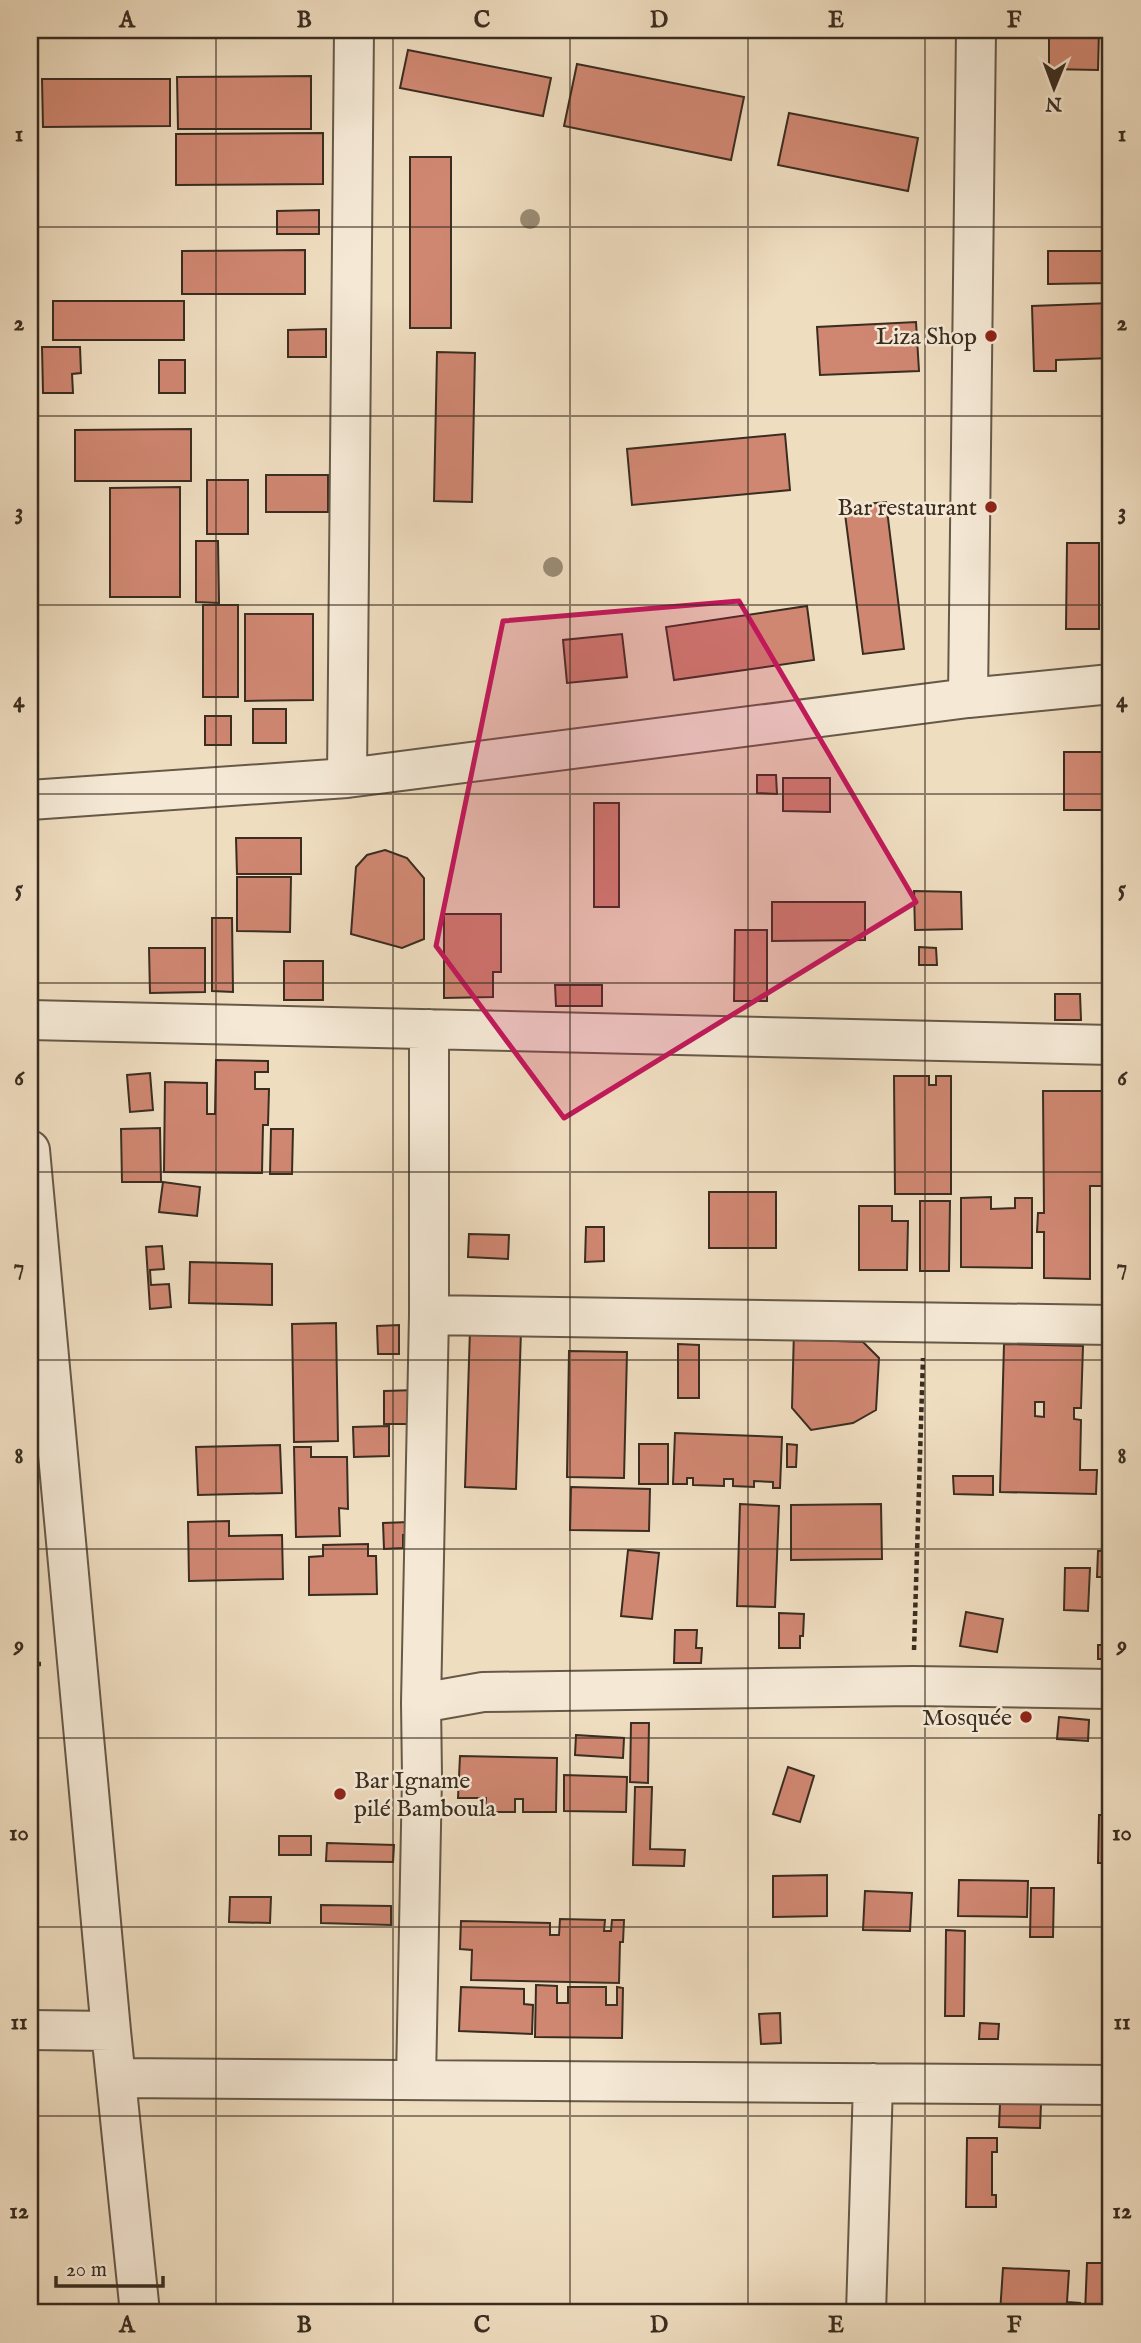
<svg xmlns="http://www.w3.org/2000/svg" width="1141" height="2343" font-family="'IM FELL English',serif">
<rect width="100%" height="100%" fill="#efddc0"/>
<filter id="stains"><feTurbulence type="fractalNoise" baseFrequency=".00286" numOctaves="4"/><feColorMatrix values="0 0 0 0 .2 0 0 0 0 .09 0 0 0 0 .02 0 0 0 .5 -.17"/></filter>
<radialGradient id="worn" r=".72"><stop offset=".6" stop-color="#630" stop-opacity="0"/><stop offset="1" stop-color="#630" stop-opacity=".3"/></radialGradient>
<path fill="#d08772" stroke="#3a2d20" stroke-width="2" fill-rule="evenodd" d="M1049,30H1111L1099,31L1098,70L1049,69Z
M408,50L551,78L543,116L400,88Z
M577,64L744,97L731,160L564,126Z
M311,76V129H178L177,77Z
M42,79H170V126L43,127Z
M789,113L918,138L908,191L778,165Z
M323,133V184L176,185V134Z
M410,157H451V328H410Z
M319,210V234H277V211Z
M305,250V294H182V251Z
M1048,251H1111V283L1048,284Z
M53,301H184V340H53Z
M1111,303V358L1056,360V371H1034L1032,306Z
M916,322L919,371L820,375L817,327Z
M326,329V357H288V330Z
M42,347H80L81,373L72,374L73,393H43Z
M437,352L475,353L472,502L434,501Z
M159,360H185V393H159Z
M191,429V481H75V430Z
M785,434L790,490L632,505L627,449Z
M266,475H328V512H266Z
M207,480H248V534H207Z
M180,487V597H110V488Z
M886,502L904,649L863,654L844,506Z
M196,541H218L219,603L196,602Z
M1067,543H1099V629H1066Z
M1102,549H1111V634H1104Z
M203,605H238V697H203Z
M807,606L814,660L674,680L666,627Z
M245,614H313V700L245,701Z
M622,634L627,677L567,683L563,640Z
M253,709H286V743H253Z
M205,716H231V745H205Z
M1064,752H1109V810H1064Z
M757,775H776L777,794L757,793Z
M783,778H830V812L783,811Z
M594,803H619V907H594Z
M236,838H301V874H237Z
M385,850L407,858L424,878V939L402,948L351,934L356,867L367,855Z
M237,877H291L290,932L237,931Z
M914,891L961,892L962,929L915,930Z
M772,902H865V940L772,941Z
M444,914H501V972H493V997L444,998Z
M212,918H232L233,992L212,991Z
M735,930H767V1001H734Z
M919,947L936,948L937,965H919Z
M149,948H205V992L150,993Z
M284,961H323V1000H284Z
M555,985H602V1006H556Z
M1055,994H1080L1081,1020H1055Z
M216,1060L268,1061V1072H255V1089H269L268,1125H263L262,1173L164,1172L165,1082L207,1083V1114H215Z
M150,1073L153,1110L130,1112L127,1075Z
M894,1076H929V1085H936V1076H951V1194H895Z
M1043,1091H1110L1111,1186H1090V1279L1044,1278V1232H1037L1038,1213H1044Z
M160,1128L161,1182H122L121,1129Z
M271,1129H293L292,1174H270Z
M163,1182L200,1187L197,1216L159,1212Z
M709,1192H776V1248H709Z
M991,1197V1209L1015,1208V1198H1032V1268L961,1267V1198Z
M920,1201H950L949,1271H920Z
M859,1206H892V1221H908L907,1270H859Z
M586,1227H604V1261L585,1262Z
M469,1234L509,1235L508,1259L468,1257Z
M162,1246L164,1269L150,1270L151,1285L169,1284L171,1307L150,1309L146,1247Z
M190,1262L272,1264V1305L189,1303Z
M336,1323L338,1441L294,1442L292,1324Z
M399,1325V1354H378L377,1326Z
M470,1329L521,1330L516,1489L465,1487Z
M794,1329H812V1340L863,1342L879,1358L876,1410L853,1423L811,1430L792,1408Z
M678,1344L699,1345V1398H678Z
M1004,1344L1083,1346L1081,1408H1074V1419L1081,1420L1080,1470H1097L1096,1494L1000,1492ZM1035,1402H1044V1417L1035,1416Z
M569,1351L627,1352L624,1478L567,1477Z
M417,1390L418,1424H384V1391Z
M389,1426V1456L354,1457L353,1427Z
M675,1433L782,1437L780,1488H773V1482L754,1481V1487L733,1486V1479H724V1486L693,1485V1478H687V1484H673Z
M639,1444H668V1484H639Z
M787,1444L797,1445L796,1467H787Z
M280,1445L282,1493L198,1495L196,1447Z
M294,1447H311V1457H347L348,1509L339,1508L340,1536L296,1537Z
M953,1476H993V1495L954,1494Z
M571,1487L650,1489L649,1531L570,1530Z
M1103,1500H1111V1547L1102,1546Z
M740,1504L779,1506L775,1607L737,1606Z
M881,1504L882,1559L791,1560V1505Z
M229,1521V1536L282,1535L283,1579L189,1581L188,1522Z
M409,1522L410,1535H403V1548L384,1549L383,1523Z
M368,1544V1556H376L377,1594L309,1595V1557L323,1556V1545Z
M628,1550L659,1553L652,1619L621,1616Z
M1098,1551H1111V1577H1097Z
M1065,1568H1090L1088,1611L1064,1610Z
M966,1612L1003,1619L997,1652L960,1646Z
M779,1613L804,1614L803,1636H800V1648H779Z
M675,1630H697L696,1648H702L701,1663H674Z
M1098,1645H1111V1659H1098Z
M1059,1717L1089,1720L1088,1741L1057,1739Z
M631,1723H649L648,1783L630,1782Z
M576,1735L624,1738L623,1758L575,1755Z
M460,1756L557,1758L556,1812H523V1799H515V1812H485L486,1798H458Z
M788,1767L814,1776L800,1822L773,1814Z
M564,1775L627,1777L626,1812L564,1811Z
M635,1787H652L650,1849L685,1850L684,1866L633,1865Z
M1099,1815H1111V1863H1098Z
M279,1836H311V1855H279Z
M327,1843L394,1845L393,1862L326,1861Z
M827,1875V1916L773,1917V1876Z
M959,1880L1028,1881L1027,1917L958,1916Z
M1031,1888H1054L1053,1937H1030Z
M865,1891L912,1893L910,1931L863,1930Z
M230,1897H271L270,1923L229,1922Z
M321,1905L391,1906V1925L321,1923Z
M560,1919L605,1920L604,1931H611L612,1920H624L623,1942H620L619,1983L471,1980L472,1950L460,1949L461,1921L550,1923V1935H559Z
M946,1930L965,1931L964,2016H945Z
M536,1985L557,1986V2003H568V1987H606V2005H617V1987L623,1988L622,2038L535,2037Z
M461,1987L524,1989V2004L533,2005L532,2034L459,2031Z
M780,2013L781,2043L761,2044L759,2014Z
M980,2023L999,2024L998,2039H979Z
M1000,2104H1041L1040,2128L999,2127Z
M967,2138H997V2152H992V2195H996V2207H966Z
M1106,2236H1111V2260H1106Z
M1087,2263H1104L1103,2313H1085Z
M1003,2268L1069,2271L1067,2302L1080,2303V2313H1000Z"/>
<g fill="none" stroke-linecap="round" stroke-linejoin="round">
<g stroke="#675948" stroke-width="42">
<path id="minor" d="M968,698L976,30
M347,778L354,30
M30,800L347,778L968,698L1111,684
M30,1020L1111,1045
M30,1150L111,2031L140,2313
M429,1315L1111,1325
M421,1703L429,1315V1029
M30,2030L111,2031
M116,2078L1111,2085
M416,2080L422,1776L421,1703L483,1692L913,1686L1111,1689
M866,2313L873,2083"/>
</g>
<path stroke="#3a2d20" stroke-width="4.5" stroke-dasharray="5 3.5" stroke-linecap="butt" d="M914,1650L923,1358
M30,1664H41"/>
<use href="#minor" stroke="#f5e9d6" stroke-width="38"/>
</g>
<g fill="#9a8c75">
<circle cx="530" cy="219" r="10"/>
<circle cx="553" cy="567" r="10"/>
</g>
<path fill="#c2185b" fill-opacity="0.2" stroke="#c2185b" stroke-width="5" stroke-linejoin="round" d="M739,601L916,902L564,1118L436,946L503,621Z"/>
<path fill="none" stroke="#3a2d20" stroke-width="2" stroke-opacity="0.55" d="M216,30V2313M393,30V2313M570,30V2313M748,30V2313M925,30V2313M30,227H1111M30,416H1111M30,605H1111M30,794H1111M30,983H1111M30,1172H1111M30,1360H1111M30,1549H1111M30,1738H1111M30,1927H1111M30,2116H1111"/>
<g fill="#8f2418" stroke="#f5e9d6" stroke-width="2.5">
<circle cx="991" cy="336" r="7"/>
<circle cx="991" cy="507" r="7"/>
<circle cx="1026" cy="1717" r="7"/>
<circle cx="340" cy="1794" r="7"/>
</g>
<g text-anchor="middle" stroke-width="5" stroke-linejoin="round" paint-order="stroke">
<g font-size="24" fill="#3a2d20" stroke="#f5e9d6" text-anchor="end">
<text x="977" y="344">Liza Shop</text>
<text x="977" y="515">Bar restaurant</text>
<text x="1012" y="1725">Mosquée</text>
<text x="354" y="1788" text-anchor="start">Bar Igname<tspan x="354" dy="28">pilé Bamboula</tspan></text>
</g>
</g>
<rect width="1141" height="2343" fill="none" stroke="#efddc0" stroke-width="77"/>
<g transform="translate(1054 88) rotate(181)" stroke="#f5e9d6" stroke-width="5" paint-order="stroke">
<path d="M0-5L12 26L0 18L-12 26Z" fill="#3a2d20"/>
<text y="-10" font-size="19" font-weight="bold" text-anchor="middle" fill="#3a2d20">N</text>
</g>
<path d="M56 2276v10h107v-10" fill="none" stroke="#3a2d20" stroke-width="3.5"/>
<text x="66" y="2276" font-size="21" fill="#3a2d20" stroke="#f5e9d6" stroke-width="5" paint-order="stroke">20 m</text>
<rect x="38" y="38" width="1064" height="2266" fill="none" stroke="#3a2d20" stroke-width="2.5"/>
<g font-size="23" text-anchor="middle" font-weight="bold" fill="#3a2d20">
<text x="127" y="27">A</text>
<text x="304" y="27">B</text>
<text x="482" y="27">C</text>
<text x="659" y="27">D</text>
<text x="836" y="27">E</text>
<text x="1014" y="27">F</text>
<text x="19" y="141">1</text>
<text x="1122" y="141">1</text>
<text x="19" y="330">2</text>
<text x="1122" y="330">2</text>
<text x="19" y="519">3</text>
<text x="1122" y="519">3</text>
<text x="19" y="707">4</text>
<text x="1122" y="707">4</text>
<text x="19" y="896">5</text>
<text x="1122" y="896">5</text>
<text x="19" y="1085">6</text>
<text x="1122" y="1085">6</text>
<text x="19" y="1274">7</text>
<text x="1122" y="1274">7</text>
<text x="19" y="1463">8</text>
<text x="1122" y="1463">8</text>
<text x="19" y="1652">9</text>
<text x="1122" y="1652">9</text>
<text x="19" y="1840">10</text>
<text x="1122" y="1840">10</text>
<text x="19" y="2029">11</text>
<text x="1122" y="2029">11</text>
<text x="19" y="2218">12</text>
<text x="1122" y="2218">12</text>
<text x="127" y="2332">A</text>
<text x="304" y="2332">B</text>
<text x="482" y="2332">C</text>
<text x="659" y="2332">D</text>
<text x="836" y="2332">E</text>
<text x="1014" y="2332">F</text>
</g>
<rect width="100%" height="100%" filter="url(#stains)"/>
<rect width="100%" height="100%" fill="url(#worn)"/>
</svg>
